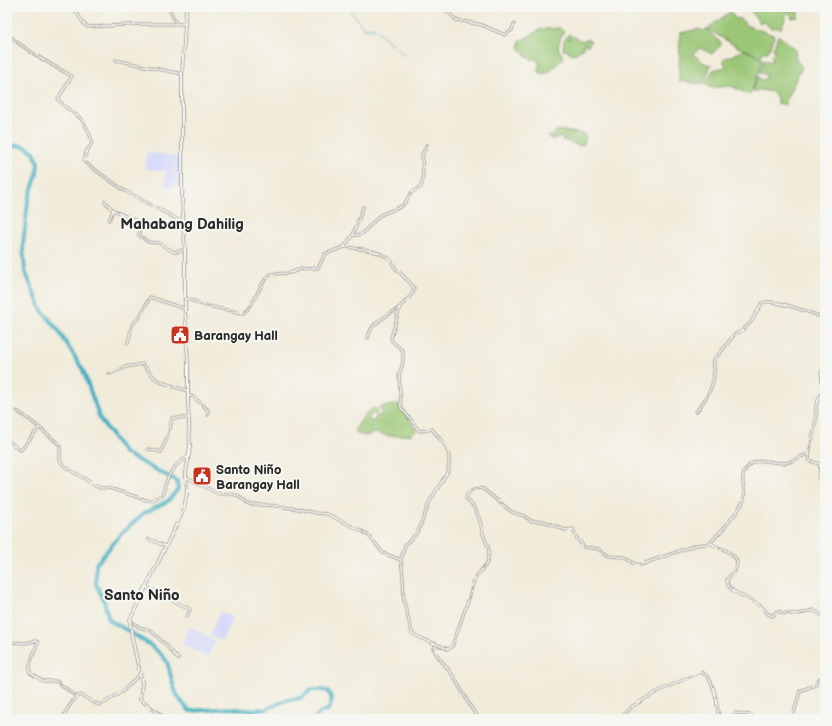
<svg xmlns="http://www.w3.org/2000/svg" width="832" height="726" font-family="'Balsamiq Sans',sans-serif">
<rect width="100%" height="100%" fill="#f6f6f2"/>
<filter id="ink" filterUnits="userSpaceOnUse"><feTurbulence type="fractalNoise" baseFrequency=".025" numOctaves="2"/><feDisplacementMap in="SourceGraphic" scale="8" xChannelSelector="R" yChannelSelector="G"/><feConvolveMatrix kernelMatrix="1 2 1 2 8 2 1 2 1" color-interpolation-filters="sRGB"/></filter>
<filter id="wash" filterUnits="userSpaceOnUse"><feTurbulence type="fractalNoise" baseFrequency=".012" numOctaves="4" result="noise"/><feDisplacementMap in="SourceGraphic" scale="16" xChannelSelector="R" yChannelSelector="G"/><feGaussianBlur stdDeviation="0.9" result="paint"/><feColorMatrix in="noise" values="0 0 0 0 0 0 0 0 0 0 0 0 0 0 0 0 0 1.4 0 .05"/><feComposite in="paint" operator="in"/></filter>
<g filter="url(#wash)">
<rect width="100%" height="100%" fill="#f1ebd9"/>
<path fill="#d4d8f9" d="M147,152L181,157L182,187L165,186L166,171L145,169Z
M220,612L233,617L222,641L210,635Z
M190,627L216,641L207,657L182,644Z"/>
<path fill="#9ac674" stroke="#627850" d="M755,7H794L795,12H798V17L792,18L790,12L785,15V19L781,28L780,29L775,27L773,29L768,26L764,21L760,23L751,12Z
M731,11L734,18L740,19L748,26L774,35L771,47L769,48L767,53L766,52H763L761,57L744,49L743,50L707,29Z
M560,28L564,32L561,36L558,48L564,58C556,62 553,75 541,74L537,68L540,67L537,59C527,61 524,53 519,47L520,41L541,29Z
M699,29L703,31L706,29L721,43V45L712,54L700,48L693,54L704,63L711,65L703,84L679,81L680,33Z
M569,34L571,35L568,40L573,36L582,41L589,39L591,41L588,46L584,44L583,48L576,53L573,54L568,51L563,50L564,40Z
M778,35L795,49L796,60L802,67L787,98L786,105L777,103V98L772,92L759,90L754,92L753,90L758,76L761,80L766,79V75L763,73L759,74L765,59L770,62L773,59L771,55L776,51L773,50Z
M745,50L763,59L750,95L731,86L711,88L705,84L713,70L726,67L723,59Z
M557,130L584,134L586,138L584,144L580,146L566,141L562,140L563,138L560,137L552,140L548,137L549,135L552,137Z
M400,404C401,409 413,424 417,430L410,435L390,436L375,433L366,436L357,434L355,430C360,421 364,414 373,408L377,409L376,414H371L369,419L371,421H374L377,415L382,416L379,407Z"/>
<g fill="none" stroke-linecap="round" stroke-linejoin="round">
<path stroke="#44b0c2" stroke-width="1" d="M348,7L364,28H374L404,55"/>
<path stroke="#44b0c2" stroke-width="4" d="M7,148L18,145L26,147L34,152L38,163L37,174L28,201L23,245L25,271L41,309L58,330L83,370L100,419L124,453L177,481L178,489L168,501L144,513L121,534L96,564V584L104,601L109,620C126,630 153,644 165,659C168,662 169,669 170,673C174,690 177,699 190,711L230,708L245,710L266,709L287,700L301,698L311,690H321L328,691L332,699L329,709L320,713L313,719"/>
</g>
</g>
<g filter="url(#ink)">
<g fill="none" stroke-linecap="round" stroke-linejoin="round">
<g stroke="#8e8b82" stroke-width="3">
<path id="minor" d="M73,7L84,24L87,27L148,24H185
M168,7L176,23
M440,7L449,13L456,20L482,25L505,35L512,30L514,24
M7,34C27,51 49,64 72,76L58,99C68,114 81,111 89,133C90,136 92,139 92,142C91,147 87,149 86,153C85,156 84,159 84,162L125,191L184,223
M116,60L182,74
M7,172L10,177L7,184
M105,201C113,214 127,215 139,222L140,225L139,235L148,242L159,243L174,252L185,250
M7,205L10,208L7,210
M109,220L113,210
M353,235L363,207
M344,247C358,249 375,249 387,257C392,260 393,266 397,270C403,276 409,281 414,288L413,293L400,307L391,338L392,341L403,351V363L399,375L401,408L412,421L418,430L422,431L432,429L445,445L449,455V464L448,471L430,501L419,529L416,534L405,545L401,560L403,577L404,602L412,633L423,639L448,649L452,647L469,598L474,580L487,563L489,552L488,546L483,534L479,518L475,509L466,498C468,490 476,487 483,489L512,512L524,516L531,521H543L565,530L573,529L577,539L584,547L599,549L609,556L625,557L635,564L640,565L696,545L710,543C718,535 741,509 744,499C747,488 736,477 750,465C759,457 772,463 783,463C792,463 799,456 809,454
M185,298L207,306L243,313C258,303 257,284 271,274L290,273L301,269L318,268L325,254L344,247L353,235H359L363,233L380,215L400,207L404,204L412,192L421,187L423,178L422,155L427,144
M368,338C371,321 387,317 400,307
M128,343L132,325L139,318L150,297L185,309
M825,366L821,372L823,389L816,405V420L809,454L810,461L820,464L819,478V480L825,483
M109,374L126,367L142,364L158,381L188,391
M188,395C198,398 201,404 208,410V415
M17,411C32,421 46,433 60,445V460L64,466L99,488H109L146,500H152L162,495C164,492 164,488 166,483C169,472 178,462 188,457
M696,412C705,400 714,388 714,372C715,368 713,364 714,360L724,348L734,335L743,330L751,322L762,303C770,297 813,314 825,318
M7,439L18,449L21,450L39,428
M148,449L161,452L169,433L172,418H188
M186,477L219,494H233L238,496L249,505H268L299,509L316,513L327,514L362,531L369,536L383,553L401,560
M149,539L165,546
M710,543C720,549 744,554 735,570C733,574 729,575 727,580L728,585L733,591L761,606L768,614L773,616L777,611C789,616 800,615 813,610L825,617
M146,587L190,609L187,617
M130,620L139,627L150,630L165,644L178,659
M7,642L25,643L35,641L38,642L30,664V673L43,681H56L77,697
M432,642L433,648L437,655L454,677L472,709L480,719
M62,719C66,711 73,697 81,695L94,703L101,705L123,691L139,675
M619,719L631,707L657,692L700,672C715,675 717,706 719,719
M730,719L735,713L750,715L757,719
M790,719L794,713L800,691L815,685L819,679L825,675"/>
</g>
<g stroke="#8e8b82" stroke-width="3.5">
<path id="tertiary" d="M166,719L140,699L142,683L132,638L130,620L184,509L187,492L186,473L190,447L188,401V363L185,309V250L182,197V74L186,7"/>
</g>
<use href="#minor" stroke="#fff" stroke-width="1.5"/>
<use href="#tertiary" stroke="#fff" stroke-width="2"/>
</g>
</g>
<defs>
<g id="civic-square" transform="scale(1)"><rect x="-9" y="-9" width="18" height="18" rx="4" fill="#c8321e" stroke="#f6f6f2"/><path d="M-.6-6.5H3V-4.5H.6V-3L4-1V1h2V6H-6V1h2V-1L-.6-3ZM-1.2 2.5V6h2.4V2.5Z" fill="#fff"/></g>
</defs>
<g fill-rule="evenodd">
<use href="#civic-square" x="180" y="335"/>
<use href="#civic-square" x="202" y="476"/>
</g>
<g text-anchor="middle" stroke-width="4" stroke-linejoin="round" paint-order="stroke">
<g font-size="13" font-weight="bold" fill="#2b2b2b" stroke="#f6f6f2" text-anchor="start">
<text x="194" y="340">Barangay Hall</text>
<text x="216" y="474">Santo Niño<tspan x="216" dy="15">Barangay Hall</tspan></text>
</g>
<g font-size="15" font-weight="bold" fill="#2b2b2b" stroke="#f6f6f2">
<text x="182" y="229">Mahabang Dahilig</text>
<text x="142" y="600">Santo Niño</text>
</g>
</g>
<rect width="832" height="726" fill="none" stroke="#f6f6f2" stroke-width="24"/>
</svg>
